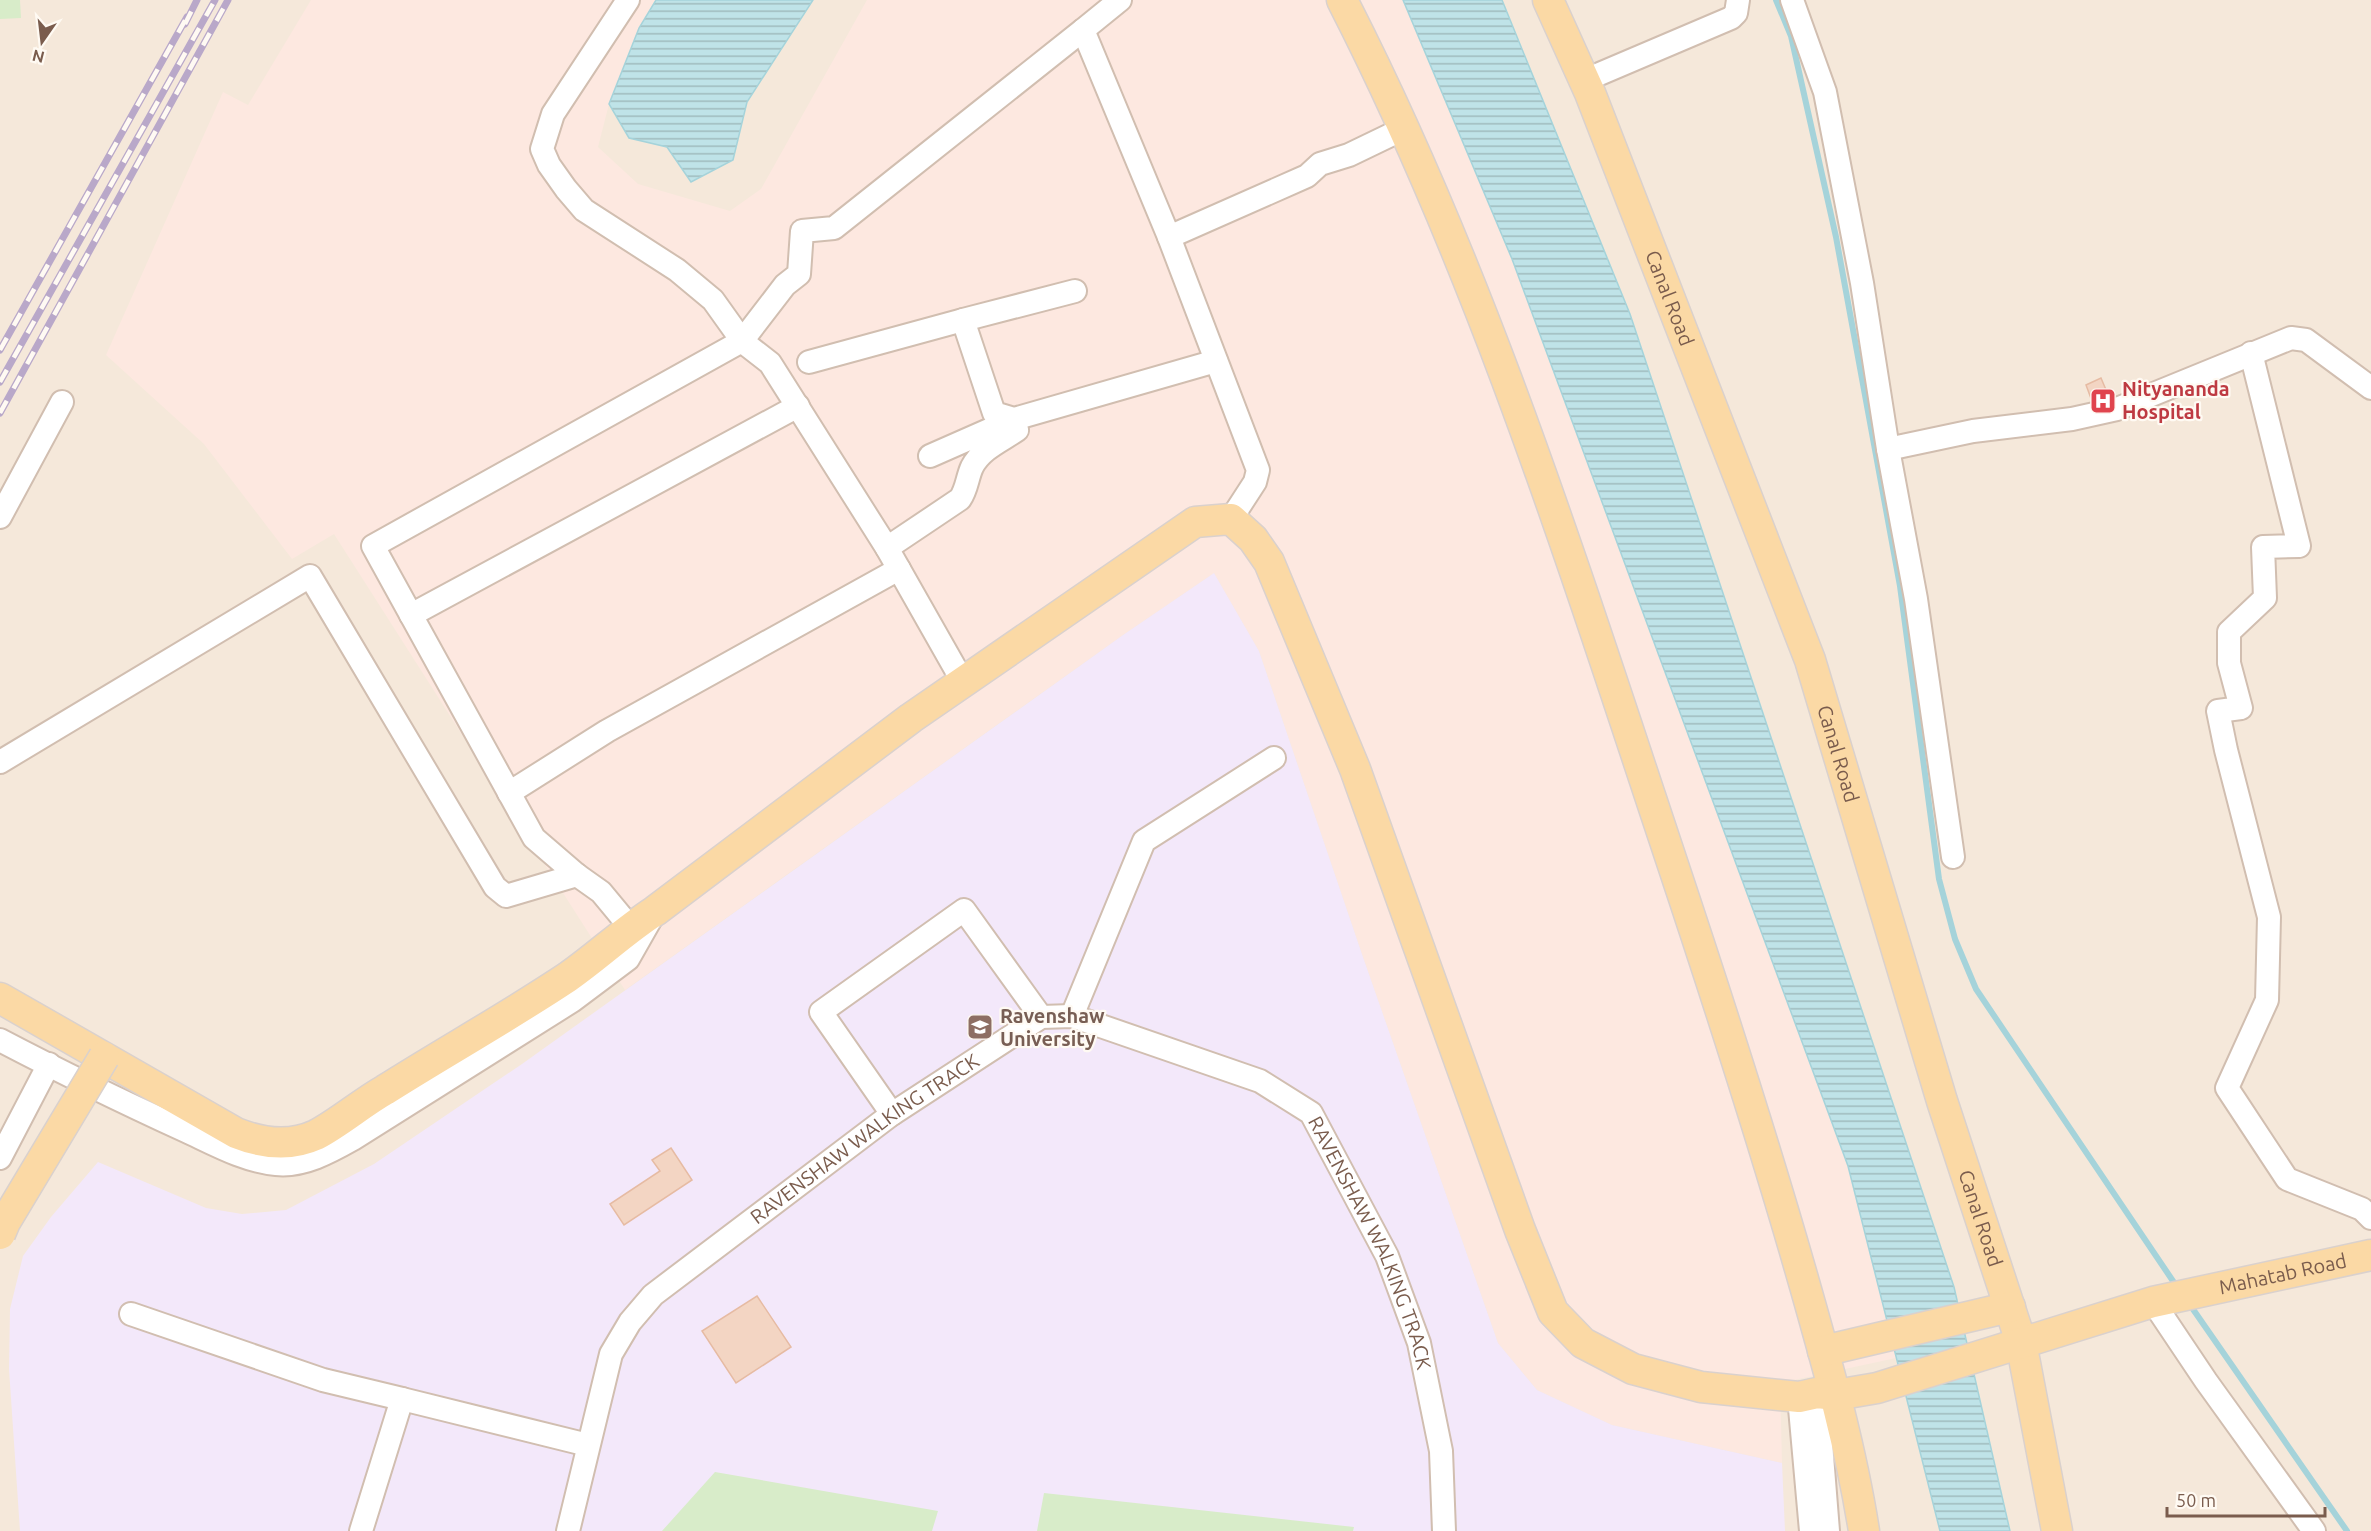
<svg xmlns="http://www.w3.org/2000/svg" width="2371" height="1531" font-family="Ubuntu,sans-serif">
<defs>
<pattern id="water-rules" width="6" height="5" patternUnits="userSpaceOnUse" patternTransform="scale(1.5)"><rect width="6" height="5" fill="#bfe3e8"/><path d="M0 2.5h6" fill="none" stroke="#a0bbbe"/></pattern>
</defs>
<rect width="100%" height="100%" fill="#fdf6ec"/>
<path fill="#f5e8da" d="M0,0H2371V1531H0Z"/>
<path fill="#fde8e0" d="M311,0H656L639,28L609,104L598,147L638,184L730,211L761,189L867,0H1403L1512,259L1848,1166L1896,1358L1780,1383L1782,1463L1612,1425L1537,1390L1498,1343L1363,957L1259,651L1214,573L1123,635L625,990L334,534L292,559L204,444L106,355L223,92L248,105Z"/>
<path fill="#f3e8fa" d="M1214,573L1259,651L1363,957L1498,1343L1537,1390L1612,1425L1782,1463L1785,1531H20L9,1369L10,1309L23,1256L51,1217L98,1162L206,1208L242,1214L286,1210L374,1164L522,1064L1123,635Z"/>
<path fill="#d8ecc9" d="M0,0H20L21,18L0,19Z
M715,1472L938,1511L932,1531H662Z
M1044,1493L1354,1527L1353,1531H1037Z"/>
<path fill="url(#water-rules)" stroke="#a5d3da" stroke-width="1.5" d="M656,0H813L747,102L733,160L691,182L667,147L629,138L609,104L639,28Z
M1403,0H1502L1630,314L1954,1287L2010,1531H1940L1848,1166L1512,259Z"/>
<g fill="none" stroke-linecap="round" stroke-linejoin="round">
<path stroke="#a5d3da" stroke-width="6" d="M1776,0L1791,36L1836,237L1900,586L1939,879L1955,939L1976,989L2177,1287
M2188,1302L2347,1531"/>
</g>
<path fill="#f3d5c3" stroke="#e6bba3" stroke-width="1.5" d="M2101,378L2109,397L2092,401L2086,385Z
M671,1148L692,1180L624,1225L610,1204L660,1171L652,1160Z
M757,1296L791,1347L736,1383L702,1331Z"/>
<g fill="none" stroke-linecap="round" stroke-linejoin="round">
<g stroke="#d1beb0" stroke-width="26">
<g id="minor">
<path d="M628,0L553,114L542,149L549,165L566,189L584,210L677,270L713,300L743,342L770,363L887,548L963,682"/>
<path d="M1120,0L1083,30L1169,237L1258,470L1255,482L1231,519"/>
<path d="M1792,0L1825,92L1862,283L1888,449L1916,599L1953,857"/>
<path d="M1583,81L1731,18L1736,13L1738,0"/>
<path d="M1169,237L1307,176L1320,164L1349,155L1405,128"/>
<path d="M963,320L1075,291"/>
<path d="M2251,353L2299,546L2263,547L2265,598L2229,632V663L2241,708L2218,711L2226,750L2269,917L2267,1000L2227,1088L2287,1179L2362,1209L2371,1218"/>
<path d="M809,362L963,320L994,413L1014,419L1216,361"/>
<path d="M1888,449L1973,431L2072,419L2117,409L2291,338L2306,340L2371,388"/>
<path d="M0,517L62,402"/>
<path d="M887,548L960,499C967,489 967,478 972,467C981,449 1001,441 1017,430L1014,419L930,456"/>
<path d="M411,615L798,406"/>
<path d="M0,762L310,576L495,887L506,896L577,875"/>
<path d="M509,793L607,731L899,569"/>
<path d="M630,927L601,892L577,875L534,838L373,546L742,341L785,285L799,274L802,231L834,228L1083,30"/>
<path d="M1072,1016L1144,841L1274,758"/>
<path d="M0,1040C61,1072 123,1102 186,1131C214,1144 244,1161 276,1164C303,1167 330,1152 353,1139L572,1001L628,959L653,915"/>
<path d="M892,1114L821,1012L964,910L1041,1017"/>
<path d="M0,1158L49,1064"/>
<path d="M2153,1302L2206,1381L2314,1531"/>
<path d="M131,1314L323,1380L402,1399"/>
<path d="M1817,1393L1828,1531"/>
<path d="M1799,1397L1811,1531"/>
<path d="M361,1531L402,1399L588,1445"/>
<path id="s1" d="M568,1531L611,1354L630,1322L653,1295L892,1114L1041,1017L1072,1016L1260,1081L1311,1113L1387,1256L1419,1343L1441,1451L1444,1531"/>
</g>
</g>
<g stroke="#dad1cd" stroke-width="33">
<g id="major">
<path d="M1342,0C1482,273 1574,568 1671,859C1718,1000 1764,1142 1805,1286C1828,1367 1851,1448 1864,1531"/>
<path id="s2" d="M1548,0L1590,93L1810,660L1942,1101L2021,1342L2057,1531"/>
<path id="s3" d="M0,998L236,1133C261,1143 290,1147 316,1135C339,1123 362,1103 385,1090C445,1052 508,1017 568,977C598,956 624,931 655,911L911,718L1195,522L1231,519L1253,539L1269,562L1355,769L1520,1230L1553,1312L1583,1343L1633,1369L1701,1387L1799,1397L1817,1393L1836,1395L1877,1388L2153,1302L2371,1255"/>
<path d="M1823,1351L2010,1307"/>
</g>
</g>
<use href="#minor" stroke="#fff" stroke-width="22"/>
<use href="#major" stroke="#fbd9a5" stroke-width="30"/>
<g stroke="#b9a8c9" stroke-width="7">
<path id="rail" d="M185,24L197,0
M0,350L187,17
M0,382L215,0
M0,413L228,0"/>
</g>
<use href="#rail" stroke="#fffaf3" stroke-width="4.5" stroke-dasharray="14" stroke-linecap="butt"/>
<g stroke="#dad1cd" stroke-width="33" stroke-linecap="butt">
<path id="major-bridge" d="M0,1234L5,1222L104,1057"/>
</g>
<use href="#major-bridge" stroke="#fbd9a5" stroke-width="30"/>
</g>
<defs>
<g id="hospital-square" transform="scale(1.35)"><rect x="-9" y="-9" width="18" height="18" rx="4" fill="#e0444e" stroke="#fffaf3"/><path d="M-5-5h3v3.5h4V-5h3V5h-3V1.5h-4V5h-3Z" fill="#fff"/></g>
<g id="university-square" transform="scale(1.35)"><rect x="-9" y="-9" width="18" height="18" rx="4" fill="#8d6e63" stroke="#fffaf3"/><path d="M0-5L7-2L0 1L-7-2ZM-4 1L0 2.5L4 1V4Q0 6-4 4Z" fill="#fff"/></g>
</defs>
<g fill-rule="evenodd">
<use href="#hospital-square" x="2103" y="401"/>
<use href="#university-square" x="980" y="1027"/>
</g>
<g text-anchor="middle" stroke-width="4.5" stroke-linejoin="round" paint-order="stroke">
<g font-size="20" fill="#7a5c4d" stroke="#fffaf3">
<text dy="7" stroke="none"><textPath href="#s2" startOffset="322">Canal Road</textPath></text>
<text dy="7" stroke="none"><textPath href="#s2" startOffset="808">Canal Road</textPath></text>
<text dy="7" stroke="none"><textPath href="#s1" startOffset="518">RAVENSHAW WALKING TRACK</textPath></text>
<text dy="7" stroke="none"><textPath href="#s2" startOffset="1294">Canal Road</textPath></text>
<text dy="7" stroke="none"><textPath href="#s1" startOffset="1166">RAVENSHAW WALKING TRACK</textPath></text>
<text dy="7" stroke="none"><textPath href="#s3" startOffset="3092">Mahatab Road</textPath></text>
</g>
<g font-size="20" font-weight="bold" fill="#be3a42" stroke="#fffaf3" text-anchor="start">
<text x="2122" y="396">Nityananda<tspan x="2122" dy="23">Hospital</tspan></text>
</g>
<g font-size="20" font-weight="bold" fill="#785e54" stroke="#fffaf3" text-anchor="start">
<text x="1000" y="1023">Ravenshaw<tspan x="1000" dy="23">University</tspan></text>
</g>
</g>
<g transform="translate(42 42) rotate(194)" stroke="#fffaf3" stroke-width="4.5" paint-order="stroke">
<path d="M0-4.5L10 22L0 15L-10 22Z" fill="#7a5c4d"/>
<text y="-9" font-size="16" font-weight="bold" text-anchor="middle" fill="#7a5c4d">N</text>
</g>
<path d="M2167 1507v9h158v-9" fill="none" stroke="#7a5c4d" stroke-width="3"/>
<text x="2176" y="1507" font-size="18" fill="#7a5c4d" stroke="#fffaf3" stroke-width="4.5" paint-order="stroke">50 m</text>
</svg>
